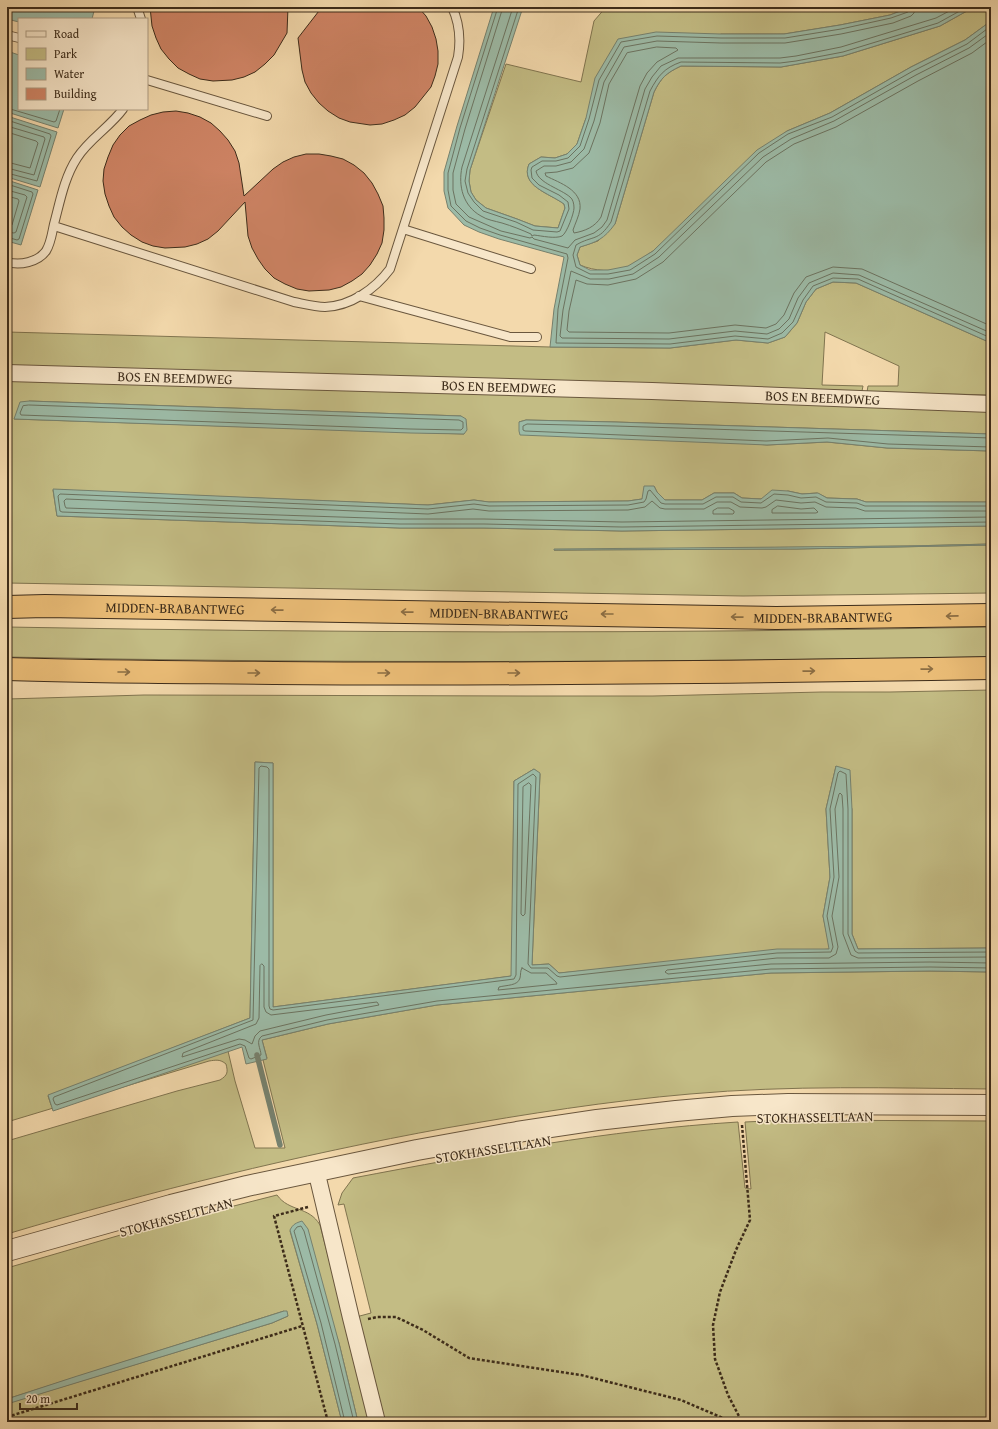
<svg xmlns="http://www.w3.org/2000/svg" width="998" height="1429" font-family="'Gentium Book Plus',serif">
<rect width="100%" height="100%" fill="#f3d9ac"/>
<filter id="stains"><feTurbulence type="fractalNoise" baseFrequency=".005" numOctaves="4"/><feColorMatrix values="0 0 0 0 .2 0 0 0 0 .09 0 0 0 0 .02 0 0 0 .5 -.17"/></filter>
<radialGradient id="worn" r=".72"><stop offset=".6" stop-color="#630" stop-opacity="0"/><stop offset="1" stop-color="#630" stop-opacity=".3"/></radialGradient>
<path fill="#c3bc84" stroke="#80744f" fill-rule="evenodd" d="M606,7H911L890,15L840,25L784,34H721L586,118L577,144L567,154L555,158L541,157L529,164C520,186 549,193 564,204L565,208L558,228L535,226L517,219L486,208L476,200L471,192L469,181L470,170L506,64L581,82L594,21Z
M974,7H991V21L965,40L911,67L830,113L787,131L653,251C645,256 637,263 629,266C613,273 594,271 580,265L577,255L580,247L598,241L615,224L654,92C661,78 666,73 681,66L781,67L843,56L940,26Z
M833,282L856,283L991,343V395L867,392L868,386H898L899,366L825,332L822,385L863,386L862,391L7,367V332L550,347L670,348L736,340L768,343L785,337L797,323L806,302L816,289Z
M7,378L530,392L991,411V434L615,422L526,420L519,422L767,445L827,442L887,448L991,451V502H866L857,499L827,498L817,493L802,494L788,491L761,499L742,498L734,493H714L702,500H665L657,492L654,486L642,499L628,501L488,502L474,500L428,505L53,490L57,516L400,528H484L622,531L991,526V544L908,546L554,550L797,549L991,545V593L743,596L7,583ZM29,401L461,416L464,434L14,419Z
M7,627C335,633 663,634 991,627V657C663,662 335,664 7,657Z
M991,690V948L858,949L852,934V809L836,766L826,809L830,877L823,916L830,949L559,973L549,964L532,965L540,774L534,769L514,781L512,976L273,1007V763L255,762L250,1018L48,1096L51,1105L228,1051L235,1081L255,1148H285L263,1060L267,1058L262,1040L328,1024L437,1005L771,973L930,971L991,972V1089C891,1088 790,1085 690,1094C608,1101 527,1114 446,1128C298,1155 151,1191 7,1234V1141L177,1091L220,1080C228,1075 228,1072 226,1064C220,1059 216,1060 209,1061L7,1122V699L144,695L525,696H653L822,692H890Z
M787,1120L991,1121V1422H381L356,1317L371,1313L344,1204L338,1205L342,1193L353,1178C480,1154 608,1130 738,1122L745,1188L751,1189L745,1122Z
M277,1195C289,1212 309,1206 320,1225L371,1422H358L339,1343L295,1224L290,1231L317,1324L342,1422H7V1404L12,1402L272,1323L288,1316L284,1311L7,1399V1268L124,1234Z"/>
<path fill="#9cbaa6" stroke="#76816e" d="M7,7H95L92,19H19V22L7,19Z
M494,7H523L470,170L469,181L471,192L476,200L486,208L517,219L535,226L558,228L565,208L564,204C549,193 520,186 529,164L541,157L555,158L567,154L577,144L586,118L595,78L618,39L656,32L721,34H784L840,25L890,15L911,7H974L940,26L843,56L781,67L681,66C666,73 661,78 654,92L615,224C604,239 597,242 580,247L577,255L580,265L590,270H608L628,266L653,251L757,150L787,131L830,113L911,67L965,40L991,21V343L856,283L833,282L816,289L806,302L797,323L785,337L768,343L736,340L670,348L550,347L554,309L564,257L499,239L479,232L464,225L448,208L444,191V172L457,126Z
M7,51L19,55V109H64L58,128L7,112Z
M7,116L57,132L40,187L7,177Z
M7,180L38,190L21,245L7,241Z
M29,401L461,416L466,419L467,430L464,434L410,433L14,419L20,402Z
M526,420L615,422L991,434V451L887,448L827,442L767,445L520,435L519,431V422Z
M644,486H654L657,492L665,500H702L714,493H734L742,498L761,499L772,490L788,491L802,494L818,493L827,498L857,499L866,502H991V526L622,531L484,528H400L57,516L53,489L428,505L474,500L489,502L628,501L642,499Z
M991,544V545L797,549L554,550V549L908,546Z
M255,762L273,763V1007L511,976L514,781L534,769L540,773L532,965L549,964L559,973L777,949H829L823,916L830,877L826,809L836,766L850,770L852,809V934L858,949L991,948V972L930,971L771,973L437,1005L328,1024L262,1040L267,1059L246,1064L242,1047L53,1111L48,1095L250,1018Z
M302,1221L308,1229L339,1343L358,1422H342L317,1324L290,1230C293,1224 296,1223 302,1221Z
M284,1311H287L288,1316L272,1323L7,1404V1399C99,1368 192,1341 284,1311Z"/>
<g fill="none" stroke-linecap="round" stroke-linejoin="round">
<path stroke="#6c7360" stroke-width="1" d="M498,7L460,128L448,173V190L451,206L466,221L480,228L500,235L567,254L568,258L558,309L556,343L670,344L735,336L768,339L782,333L793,322L803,300L813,286L833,278L858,279L991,338
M503,7L465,129L453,173V190L456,204L469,217L501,231L530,238L532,237L534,239L568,248L575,240L594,233L602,227L607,220L645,89L652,77L661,66L678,58H780L796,56L841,47L936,18L957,7
M513,7L462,167C458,186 463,206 481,216C487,220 495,221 502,223C512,226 522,230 531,234L532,236L534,235C542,236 555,239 562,236C567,233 574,213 574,208C574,204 573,199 570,197C561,189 538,183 536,171L544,166H556L571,162L584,149L594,121L604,82L624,47L657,41L721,43H785L841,34L893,23L911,16L914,13L915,7
M519,7L467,169L465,181L468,193L474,202L483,211L516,222L533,230L557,232L560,231L569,209L568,202L559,195L539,185L532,178L531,170L532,167L542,161H556L568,158L580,146L589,119L599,80L621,42L657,36L721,38H785L841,29L891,18L908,12L910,7
M967,7L938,23L843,52L796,61L780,63L681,62C664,68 658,76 650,91L611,222C598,242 593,235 576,245L573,255L576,267L590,274H608L630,270L655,254L759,153L788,134L832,117L913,71L967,44L991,26
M991,32L969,48L916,75L834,121L791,139L763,157L659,257L633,274L609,279H590L571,271L563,310L560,336L562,338L669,339L735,331L767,334L779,329L789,319L798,298L809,283L833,273L859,275L991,333
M991,39L972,53L918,81L836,127L794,144L766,162L663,262L636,279L608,285L587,284L576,280L569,311L567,330L569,332L669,333L735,325L766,328L776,324L784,315L794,293L806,277L833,267L862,269L991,326
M657,47L676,48L678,50L657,62L647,73L640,86L601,217C595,227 585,231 574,233L573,230C575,224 579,216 580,209C582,190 560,183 546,176L545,173L557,172L573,168L589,153L600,123L609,84L627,53Z
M7,108L54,122L56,121L60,109
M7,120L50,134L51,136L37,181L7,173
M7,126L44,137L45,139L34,175L7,168
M7,132L36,141L38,143L30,168L7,162
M7,184L32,192L33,194L19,239L17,240L7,237
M7,190L25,195L27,197L16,232L14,233L7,232
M7,196L18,199L19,201L12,225L7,226
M29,405L459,420L463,422V428L461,430L410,429L21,415L20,413L23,406Z
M991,438L615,426L527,424L523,426V430L525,431L766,441L828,438L888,444L991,447
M778,506L801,509L814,508L818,512L816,513H772V510Z
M991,506H865L857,503L826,502L816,497L801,498L788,495L774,494L761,503L741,502L733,497H716L703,504H665L661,503L650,490L648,491L646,499L644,502L628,505L489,506L474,504L428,509L60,494L58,496L60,511L62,512L400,524H484L622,527L991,522
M718,508H729L734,511V513L733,514H713V511Z
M991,511H865L856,508L826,507L815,502L801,503L776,500L766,507L762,508L740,507L731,502H717L704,509H665L660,508L652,501L645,507L628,510L489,511L473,509L428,514L66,499L64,501L65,506L66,508L400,519H484L622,522L991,517
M529,783L531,785L525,914L523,916L521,914L523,787Z
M991,952L858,953L855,951L848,934V809L846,774L840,771L838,773L830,809L834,877L827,916L833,947L831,952L777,953L560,977L557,976L548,968H531L528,964L536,777L533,774L518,784L516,975L514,979L273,1010L270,1009L269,1006V769L267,767L261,766L259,768L253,1020L54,1097L53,1099L55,1104L57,1105L240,1044L245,1046L249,1058L251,1059L261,1055C261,1049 255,1041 262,1036L327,1020L437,1001L771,969L930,967L991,968
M991,957L858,958L851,955L843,934V809L842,795L840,793L839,794L835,809L839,877L832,916L838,947L836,954L829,958H777L667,970L665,972L668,974L771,964L930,962L991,963
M262,964L264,966V1007L266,1012L271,1015L377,1002L379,1005L326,1015L260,1031L255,1036L252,1044L245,1040L239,1039L182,1057L183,1053L256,1024L259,1018L260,966Z
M522,968L531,973H546L556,982L557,984L498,990L499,987C506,985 518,986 520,978C521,974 520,971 522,968Z
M345,1422L321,1323L294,1231L297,1227L301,1226L304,1231L335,1344L354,1422"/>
<path stroke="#76816e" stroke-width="5.5" d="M257,1055L280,1145"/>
</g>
<path fill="#cf8465" stroke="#3d2c1a" d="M150,7H288L287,33L274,55L265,64L255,72L244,77L232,80L213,81L200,79L189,74L178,68L169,59L161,49L156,38L152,26Z
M322,7H418L426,16L432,27L436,39L438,51V64L435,76L431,87L415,107L405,115L394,120L382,124L370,125L350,122L339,118L328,111L319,103L311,93L305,82L302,70L298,38Z
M176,111L188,113L200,117L211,123L220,131L228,140L235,151L239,163L244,196L273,169L283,162L294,157L306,154H319L331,156L343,159L354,165L364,173L372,183L378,194L383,206L384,218V230L382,243L377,254L370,265L362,274L352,281L341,287L329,290L309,291L297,289L285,284L274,278L265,269L258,259L252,248L248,236L245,202L218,231L208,239L197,244L185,247L165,248L153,246L142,242L131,235L122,227L114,217L109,206L105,194L103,181L104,169L108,157L113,145L120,135L129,126L140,120L151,115L163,112Z"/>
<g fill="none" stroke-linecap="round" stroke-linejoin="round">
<g stroke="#6a573e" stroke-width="10">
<path id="service" d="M137,7L141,19
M7,35L19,38
M147,80L267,116
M54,226L294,302C304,304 315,307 325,307C351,306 375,289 390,269L458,57C461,39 460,24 452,7
M403,229L531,269
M7,262C20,266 38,262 46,251C51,243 52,233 54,224C60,202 64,178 77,158C89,139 110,127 123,109
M359,296L510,337H537"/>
</g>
<g stroke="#6a573e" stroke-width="18">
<g id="minor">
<path id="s1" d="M7,373L652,391L991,404"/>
<path d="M316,1170L351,1318L377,1422"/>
</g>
</g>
<g stroke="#6a573e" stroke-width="22">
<path id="tertiary" d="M7,1251L171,1205L247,1186L417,1150L517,1132L597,1120L676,1111L732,1106L788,1104L991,1105"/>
</g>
<g stroke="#3d2c1a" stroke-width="24">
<g id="trunk">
<path id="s2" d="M7,607L45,606L776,618L991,615"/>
<path d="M7,669C96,672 185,672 274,673C513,675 752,672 991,668"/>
</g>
</g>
<path stroke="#3d2c1a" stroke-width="2.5" stroke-dasharray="3 2" stroke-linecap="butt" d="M742,1125L750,1220L736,1250L720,1292L713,1325L715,1359L728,1395L742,1422
M308,1207L274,1216L328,1422
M368,1319L377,1317H396L423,1330L469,1358L581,1375L681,1400L732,1422
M7,1417L302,1326"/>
<use href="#service" stroke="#f7e6c9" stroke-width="8"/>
<use href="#minor" stroke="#f7e6c9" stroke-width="16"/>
<use href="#tertiary" stroke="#f7e6c9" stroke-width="20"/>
<use href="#trunk" stroke="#eabc76" stroke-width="22"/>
</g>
<defs><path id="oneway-shaft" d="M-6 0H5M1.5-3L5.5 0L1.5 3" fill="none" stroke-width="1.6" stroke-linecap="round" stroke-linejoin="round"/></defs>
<g stroke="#8b6d43">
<use href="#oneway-shaft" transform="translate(277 610) rotate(-179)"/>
<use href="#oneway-shaft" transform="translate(407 612) rotate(-179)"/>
<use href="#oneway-shaft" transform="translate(607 614) rotate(-180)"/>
<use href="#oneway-shaft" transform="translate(952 616) rotate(179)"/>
<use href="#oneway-shaft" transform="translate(737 617) rotate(-179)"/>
<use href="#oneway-shaft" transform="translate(927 669) rotate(-1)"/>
<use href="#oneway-shaft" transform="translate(809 671) rotate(-1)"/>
<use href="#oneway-shaft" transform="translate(124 672)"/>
<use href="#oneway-shaft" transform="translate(254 673)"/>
<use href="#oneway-shaft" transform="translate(384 673)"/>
<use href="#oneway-shaft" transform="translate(514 673)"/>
</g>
<g text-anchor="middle" stroke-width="3" stroke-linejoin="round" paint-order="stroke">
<g font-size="14" fill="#3d2c1a" stroke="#f7e6c9">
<text dy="5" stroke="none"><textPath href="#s1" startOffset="168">BOS EN BEEMDWEG</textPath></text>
<text dy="5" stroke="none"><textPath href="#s1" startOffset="492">BOS EN BEEMDWEG</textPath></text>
<text dy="5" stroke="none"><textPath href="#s1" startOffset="816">BOS EN BEEMDWEG</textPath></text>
<text dy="5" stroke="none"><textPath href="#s2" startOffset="168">MIDDEN-BRABANTWEG</textPath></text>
<text dy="5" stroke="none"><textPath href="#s2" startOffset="492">MIDDEN-BRABANTWEG</textPath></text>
<text dy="5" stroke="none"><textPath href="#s2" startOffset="816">MIDDEN-BRABANTWEG</textPath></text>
<text transform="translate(815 1117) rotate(-1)" y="5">STOKHASSELTLAAN</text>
<text transform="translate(493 1149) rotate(-9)" y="5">STOKHASSELTLAAN</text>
<text transform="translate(176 1217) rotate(-15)" y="5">STOKHASSELTLAAN</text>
</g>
</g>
<rect width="998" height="1429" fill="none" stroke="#f3d9ac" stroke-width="24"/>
<rect x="8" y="8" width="982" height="1413" fill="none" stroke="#3d2c1a" stroke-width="2"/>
<rect x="12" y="12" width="974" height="1405" fill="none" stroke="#3d2c1a"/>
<rect x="18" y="18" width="130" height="92" fill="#f7e6c9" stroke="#ad9c83"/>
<rect x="26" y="31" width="20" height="6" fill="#f7e6c9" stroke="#ad9c83"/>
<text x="54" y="38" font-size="12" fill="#3d2c1a">Road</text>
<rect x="26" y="48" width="20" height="12" fill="#c3bc84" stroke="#ad9c83"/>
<text x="54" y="58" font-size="12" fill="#3d2c1a">Park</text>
<rect x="26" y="68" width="20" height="12" fill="#9cbaa6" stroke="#ad9c83"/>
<text x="54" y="78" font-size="12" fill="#3d2c1a">Water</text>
<rect x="26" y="88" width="20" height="12" fill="#cf8465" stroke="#ad9c83"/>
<text x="54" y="98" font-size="12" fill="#3d2c1a">Building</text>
<path d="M20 1403v6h57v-6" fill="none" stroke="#3d2c1a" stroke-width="2"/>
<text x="26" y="1403" font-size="12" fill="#3d2c1a" stroke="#f7e6c9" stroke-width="3" paint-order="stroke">20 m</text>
<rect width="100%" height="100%" filter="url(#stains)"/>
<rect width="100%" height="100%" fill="url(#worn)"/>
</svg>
